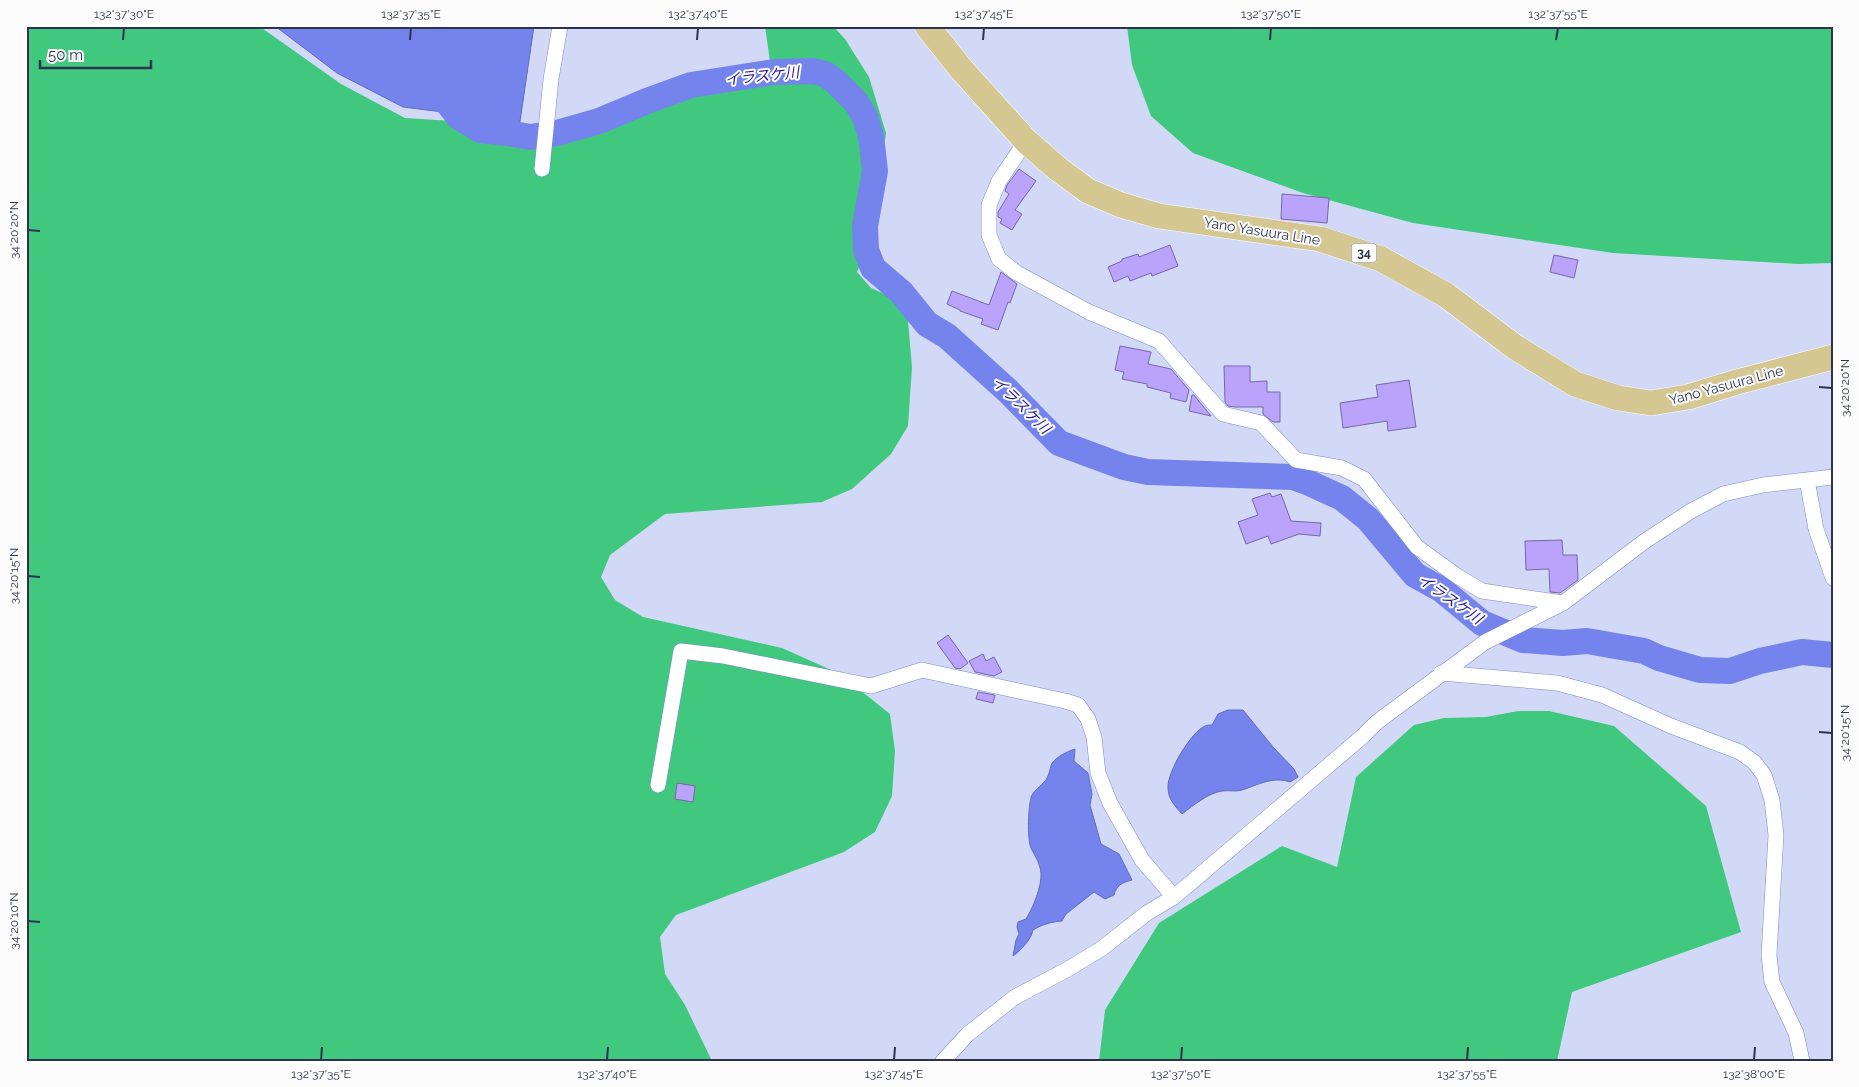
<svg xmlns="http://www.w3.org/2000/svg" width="1859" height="1087" font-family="Raleway,'Noto Sans JP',sans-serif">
<rect width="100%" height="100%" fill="#d2d9f6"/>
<path fill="#41c87f" d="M26,26H259L341,84L405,118L453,121L489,136L522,142L563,137L598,126L640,109L721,84L772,76L765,26H833L845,39L869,77L886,133L871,241L857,272L871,288L894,298L907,309L912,367L908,426L891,454L852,489L822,502L665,514L610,555L601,577L615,600L643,617L782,648L840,674L890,714L895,751L892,796L875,832L844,852L676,915L660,937L665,974L685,1005L712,1061H26Z
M1127,26H1833V263L1798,264L1613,253L1413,223L1303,193L1193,153L1151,116L1132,65Z
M1518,711H1549L1614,726L1706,806L1741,932L1572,992L1557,1061H1099L1105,1010L1159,923L1282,846L1337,867L1356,777L1414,725L1444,718L1486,717Z"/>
<path fill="#7583ed" stroke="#606bbe" d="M275,26H534L519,128L485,122L467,115L403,107L337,73Z
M1228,710H1243L1273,747L1294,769L1298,777L1290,782C1272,776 1258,785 1242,790C1235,792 1229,790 1222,791C1208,793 1194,805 1182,814C1175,806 1168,799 1168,788C1167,772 1191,732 1205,726C1207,725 1210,725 1212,725L1218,714Z
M1075,749L1074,761L1088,773L1092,794L1090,805L1101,844L1119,854L1132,880C1121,883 1117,885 1114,895L1105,899L1094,892L1066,914L1062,921C1051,922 1043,924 1033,930C1031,940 1021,950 1013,956L1016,940L1019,934L1017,927L1018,922L1026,919C1033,908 1042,886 1041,873C1040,863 1035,856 1031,848C1027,839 1028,804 1032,795C1035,789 1044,784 1047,778C1050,773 1050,767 1052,763C1058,756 1066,752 1075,749Z"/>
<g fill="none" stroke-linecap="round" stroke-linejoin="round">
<path stroke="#7583ed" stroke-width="26" d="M423,26L435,79L446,101L459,117L480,130L508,133L530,137L557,133L599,121L647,101L691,85L774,72L813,71L825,74L835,81L856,102L865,117L871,136L875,171L865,226L866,250L873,268L901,292L927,324L947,336L1008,391L1059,443L1124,467L1148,472L1293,477L1307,482L1342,498L1368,519L1415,575L1442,590L1482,623L1523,640L1563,643L1587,641L1644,651L1659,658L1700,670L1730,671L1760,661L1802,652L1833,655"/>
</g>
<path fill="#baa3fb" stroke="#7866a8" d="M1019,169L1036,181L1015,210L1022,214L1012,230L1000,223L1002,219L998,217V212L1009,194L1005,191L1007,185Z
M1282,194L1329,198L1327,223L1281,219Z
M1170,245L1178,266L1152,276L1151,273L1130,281L1128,276L1114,282L1108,267L1122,261V259L1138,254L1139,257Z
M1554,255L1578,260L1574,278L1550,272Z
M1001,272L1017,284L1010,303L1008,302L998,330L981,324L983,319L960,311V310L947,304L952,291L989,305Z
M1120,346L1151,352L1148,364L1171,369L1189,390L1186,402L1170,398L1171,393L1147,387V384L1122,379L1124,372L1115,370Z
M1224,366H1250V382L1267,381V392H1280V422H1273L1263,414V407H1235L1228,406L1225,402Z
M1409,380L1416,427L1388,431L1387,421L1343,428L1340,403L1378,397L1376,385Z
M1192,395H1194L1211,416L1189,411Z
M1270,493L1272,497L1281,494L1291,521L1321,523L1320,536L1299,534L1271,544L1268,536L1246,544L1238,522L1258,515L1252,499Z
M1562,540L1563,555H1577L1578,580L1560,593L1550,592L1549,569L1526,570L1525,541Z
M948,635L968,663L960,669L955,668L937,643Z
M983,654L986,661L994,657L1002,672L994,676L975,672L969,661Z
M978,692L995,695L993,703L976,699Z
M677,783L695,786L693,802L675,799Z"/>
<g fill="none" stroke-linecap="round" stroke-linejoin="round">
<g stroke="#7c89cc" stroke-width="16">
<path id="minor" d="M1026,141L999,181L989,205V235L999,259L1017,273L1089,312L1159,341L1223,414L1261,423L1296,460L1342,468L1364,479L1417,547L1457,576L1482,591L1563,603
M542,169L551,79L560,26
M1807,480L1816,529L1833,578
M1441,673L1557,683L1602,695L1671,726L1740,752L1754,762L1764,775L1772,800L1776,835L1769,955L1772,982L1796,1033L1802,1061
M658,785L681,651L723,656L871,686L922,670L1065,701L1078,705L1088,719L1094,737L1098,773L1110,803L1142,860L1174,897
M943,1061L968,1034L1015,997L1068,969L1101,949L1147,913L1174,897L1301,789L1363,736L1377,722L1485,642L1563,603L1645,541L1691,511L1723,494L1763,485L1833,477"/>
</g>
<g stroke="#fff" stroke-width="26">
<path id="primary" d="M927,26L962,70L1026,141L1058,169L1088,191L1121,205L1159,216L1320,239L1381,259L1446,295L1515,347L1575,384L1618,398L1651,403L1688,397L1737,382L1833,357"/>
</g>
<use href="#minor" stroke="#fff" stroke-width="15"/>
<use href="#primary" stroke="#d4c792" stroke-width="25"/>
</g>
<path fill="none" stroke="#2e334f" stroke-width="2" d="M123,40L124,28M410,40L411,28M697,40L698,28M983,40L984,28M1270,40L1271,28M1556,40L1558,28M28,230L40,231M1819,387L1832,388M28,576L40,577M1819,732L1832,733M28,921L40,922M321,1060L322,1047M607,1060L608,1047M894,1060L895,1047M1181,1060L1182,1047M1467,1060L1468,1047M1754,1060L1755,1047"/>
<g text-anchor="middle" stroke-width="4" stroke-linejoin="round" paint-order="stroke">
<rect fill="#fcfcfc" stroke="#6c6f83" stroke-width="1" x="1351.5" y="243.5" width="25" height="19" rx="4"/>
<g font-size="12" font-weight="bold" fill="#2e334f">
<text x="1364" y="257">34</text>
</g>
<g font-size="14" fill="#2e334f" stroke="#fcfcfc">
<text transform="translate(1262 231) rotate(9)" y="5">Yano Yasuura Line</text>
<text transform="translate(1726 385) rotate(-15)" y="5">Yano Yasuura Line</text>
</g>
<g font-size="15" font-style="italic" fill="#291b98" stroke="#fcfcfc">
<text transform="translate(762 76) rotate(-6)" y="5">イラスケ川</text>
<text transform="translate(1021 405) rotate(44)" y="5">イラスケ川</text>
<text transform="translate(1450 599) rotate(35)" y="5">イラスケ川</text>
</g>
</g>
<rect width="1859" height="1087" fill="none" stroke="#fcfcfc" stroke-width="55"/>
<path d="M40 60v8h111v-8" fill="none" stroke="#2e334f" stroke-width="2.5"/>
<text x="48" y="60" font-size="15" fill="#2e334f" stroke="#fcfcfc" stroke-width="4" paint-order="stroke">50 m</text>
<rect x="28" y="28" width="1804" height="1032" fill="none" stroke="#2e334f" stroke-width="2"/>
<g font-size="12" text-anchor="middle" fill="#2e334f">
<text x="124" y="18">132°37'30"E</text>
<text x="411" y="18">132°37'35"E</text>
<text x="698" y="18">132°37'40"E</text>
<text x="984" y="18">132°37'45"E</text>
<text x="1271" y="18">132°37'50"E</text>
<text x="1558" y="18">132°37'55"E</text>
<text transform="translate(14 230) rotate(-90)" y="4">34°20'20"N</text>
<text transform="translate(1845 388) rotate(-90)" y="4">34°20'20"N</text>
<text transform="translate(14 576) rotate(-90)" y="4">34°20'15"N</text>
<text transform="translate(1845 733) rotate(-90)" y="4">34°20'15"N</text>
<text transform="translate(14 921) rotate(-90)" y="4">34°20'10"N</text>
<text x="321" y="1078">132°37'35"E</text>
<text x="607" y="1078">132°37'40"E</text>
<text x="894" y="1078">132°37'45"E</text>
<text x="1181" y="1078">132°37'50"E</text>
<text x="1467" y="1078">132°37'55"E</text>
<text x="1754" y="1078">132°38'00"E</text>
</g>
</svg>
